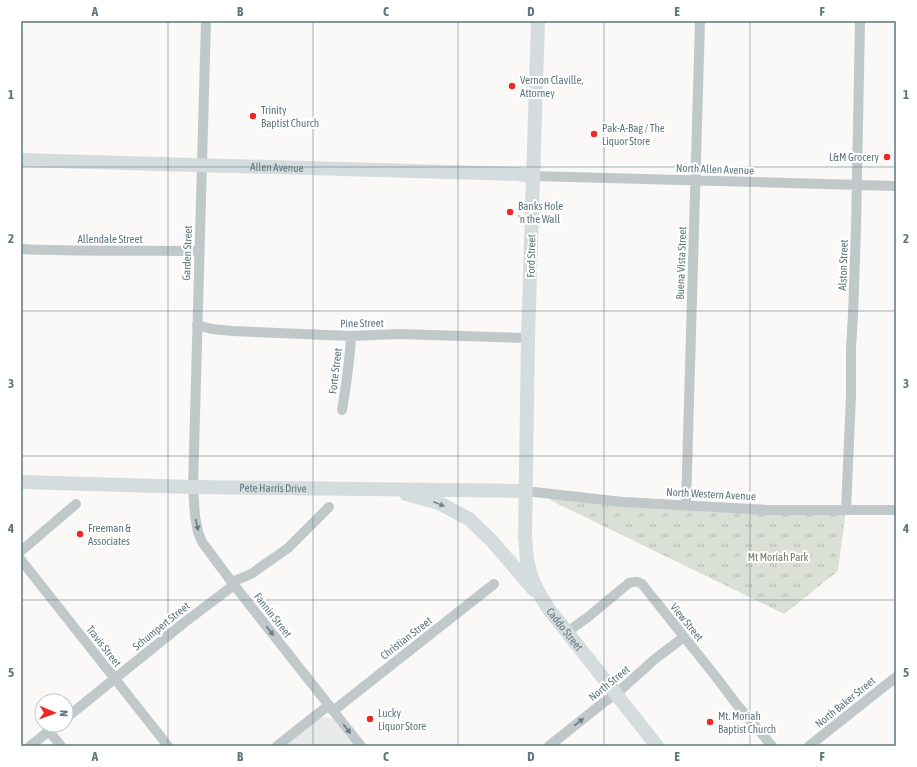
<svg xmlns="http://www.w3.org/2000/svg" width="917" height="767" font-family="'Asap Condensed',sans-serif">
<defs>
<pattern id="park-tufts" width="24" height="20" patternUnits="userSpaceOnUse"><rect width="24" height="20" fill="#dbe0d6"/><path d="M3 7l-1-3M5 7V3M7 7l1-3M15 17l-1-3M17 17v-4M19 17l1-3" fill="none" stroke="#b5bab3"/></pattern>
</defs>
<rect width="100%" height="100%" fill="#faf9f8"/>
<path fill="#e8e9e9" d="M323,717L330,718L333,719L354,746H285L319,719Z"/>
<path fill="url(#park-tufts)" d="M556,494L846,509L838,571L784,614L550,500Z"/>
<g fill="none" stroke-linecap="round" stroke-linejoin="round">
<path stroke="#c0c8ca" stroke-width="10" d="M206,21L193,487L195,516L198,532L202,542L234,585L361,746
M533,176L896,186
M21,249C80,252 140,250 199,251
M197,325L212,329L233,331L351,336L399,334L528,338
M342,410C346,385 350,361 351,336
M525,491L623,502L767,510H896
M686,505L700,21
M846,509L851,396V348L853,315L856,229L860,21
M21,551L76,504
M21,560L168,746
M232,582L251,574L288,548L329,507
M567,632L588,617L629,583C634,581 638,581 642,584L716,677L738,706L772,746
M333,711L494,584
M66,718L185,622L234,585
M49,731L61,746
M30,746L57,725
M277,746L329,705
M549,746L603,703L616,694L655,659L684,637
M809,746L896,677"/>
<g stroke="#d5dcde" stroke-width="14">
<path id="s1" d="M538,21L528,338L525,537L527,560L532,579L540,595L548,608L657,746"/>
<path id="s2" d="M21,160L516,174L533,176"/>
<path id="s3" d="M21,482L193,487L525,491"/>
<path d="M406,494L439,503L469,519L491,540L534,590"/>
</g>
</g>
<defs><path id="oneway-solid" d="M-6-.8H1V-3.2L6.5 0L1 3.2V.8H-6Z"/></defs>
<use fill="#70868d" href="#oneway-solid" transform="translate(439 504) rotate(22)"/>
<g fill="#637b83">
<use href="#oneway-solid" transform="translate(197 525) rotate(77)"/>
<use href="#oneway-solid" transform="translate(270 631) rotate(52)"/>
<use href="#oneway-solid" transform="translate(579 722) rotate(-38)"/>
<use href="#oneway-solid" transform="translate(347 729) rotate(52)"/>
</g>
<path fill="none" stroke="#5e777f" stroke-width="1" stroke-opacity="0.55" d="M168,21V746M313,21V746M458,21V746M604,21V746M750,21V746M21,167H896M21,311H896M21,456H896M21,600H896"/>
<g fill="#ef2723" stroke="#fff" stroke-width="1.5">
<circle cx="512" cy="86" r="4"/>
<circle cx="253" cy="116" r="4"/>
<circle cx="594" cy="134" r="4"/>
<circle cx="887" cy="157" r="4"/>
<circle cx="510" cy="212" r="4"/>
<circle cx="80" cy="534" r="4"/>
<circle cx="370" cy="719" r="4"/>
<circle cx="710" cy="722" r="4"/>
</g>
<g text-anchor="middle" stroke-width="4" stroke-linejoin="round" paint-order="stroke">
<g font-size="11" fill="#5e777f" stroke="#fff" text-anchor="start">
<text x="520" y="84">Vernon Claville,<tspan x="520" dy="13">Attorney</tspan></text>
<text x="261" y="114">Trinity<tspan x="261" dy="13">Baptist Church</tspan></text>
<text x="602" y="132">Pak-A-Bag / The<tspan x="602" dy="13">Liquor Store</tspan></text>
<text x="879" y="161" text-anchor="end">L&amp;M Grocery</text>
<text x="518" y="210">Banks Hole<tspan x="518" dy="13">'n the Wall</tspan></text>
<text x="88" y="532">Freeman &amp;<tspan x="88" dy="13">Associates</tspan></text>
<text x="378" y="717">Lucky<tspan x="378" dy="13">Liquor Store</tspan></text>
<text x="718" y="720">Mt. Moriah<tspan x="718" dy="13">Baptist Church</tspan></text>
</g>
<g font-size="11" fill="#5e777f" stroke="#fff">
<text dy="4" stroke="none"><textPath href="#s2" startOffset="256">Allen Avenue</textPath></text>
<text transform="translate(715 169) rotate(2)" y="4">North Allen Avenue</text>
<text x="110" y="243">Allendale Street</text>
<text transform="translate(187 253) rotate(-88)" y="4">Garden Street</text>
<text transform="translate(531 256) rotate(-89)" y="4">Ford Street</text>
<text transform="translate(681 263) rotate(-88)" y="4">Buena Vista Street</text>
<text transform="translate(843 265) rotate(-88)" y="4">Alston Street</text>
<text transform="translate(362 323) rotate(-1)" y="4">Pine Street</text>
<text transform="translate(335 371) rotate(-83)" y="4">Forte Street</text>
<text dy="4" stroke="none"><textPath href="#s3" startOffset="252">Pete Harris Drive</textPath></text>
<text transform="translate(711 494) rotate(3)" y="4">North Western Avenue</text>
<text transform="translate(273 615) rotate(52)" y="4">Fannin Street</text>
<text transform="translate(687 622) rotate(51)" y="4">View Street</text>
<text transform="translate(161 626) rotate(-39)" y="4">Schumpert Street</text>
<text dy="4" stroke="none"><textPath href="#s1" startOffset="619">Caddo Street</textPath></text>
<text transform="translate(406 638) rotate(-38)" y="4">Christian Street</text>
<text transform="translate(104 646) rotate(52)" y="4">Travis Street</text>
<text transform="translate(609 683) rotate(-39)" y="4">North Street</text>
<text transform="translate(845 702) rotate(-39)" y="4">North Baker Street</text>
</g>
<g font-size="11" fill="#6c7b62" stroke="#fff">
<text x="778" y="561">Mt Moriah Park</text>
</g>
</g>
<rect width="917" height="767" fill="none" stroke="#ffffff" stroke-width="44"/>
<g transform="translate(54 713) rotate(92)"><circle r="19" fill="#ffffff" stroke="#bfc9cc"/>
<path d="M0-3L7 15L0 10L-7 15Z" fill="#ef2723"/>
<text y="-6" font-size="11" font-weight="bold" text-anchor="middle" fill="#5e777f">N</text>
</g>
<rect x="22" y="22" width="873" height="723" fill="none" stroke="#5e777f" stroke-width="1.5"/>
<g font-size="13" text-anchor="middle" font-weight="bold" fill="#5e777f">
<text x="95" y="16">A</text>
<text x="240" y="16">B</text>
<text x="386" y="16">C</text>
<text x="531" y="16">D</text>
<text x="677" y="16">E</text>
<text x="822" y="16">F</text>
<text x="11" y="99">1</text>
<text x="906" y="99">1</text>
<text x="11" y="243">2</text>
<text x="906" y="243">2</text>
<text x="11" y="388">3</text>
<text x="906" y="388">3</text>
<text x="11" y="533">4</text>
<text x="906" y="533">4</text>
<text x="11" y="677">5</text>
<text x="906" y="677">5</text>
<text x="95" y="761">A</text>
<text x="240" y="761">B</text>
<text x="386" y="761">C</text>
<text x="531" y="761">D</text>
<text x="677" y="761">E</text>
<text x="822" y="761">F</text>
</g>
</svg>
